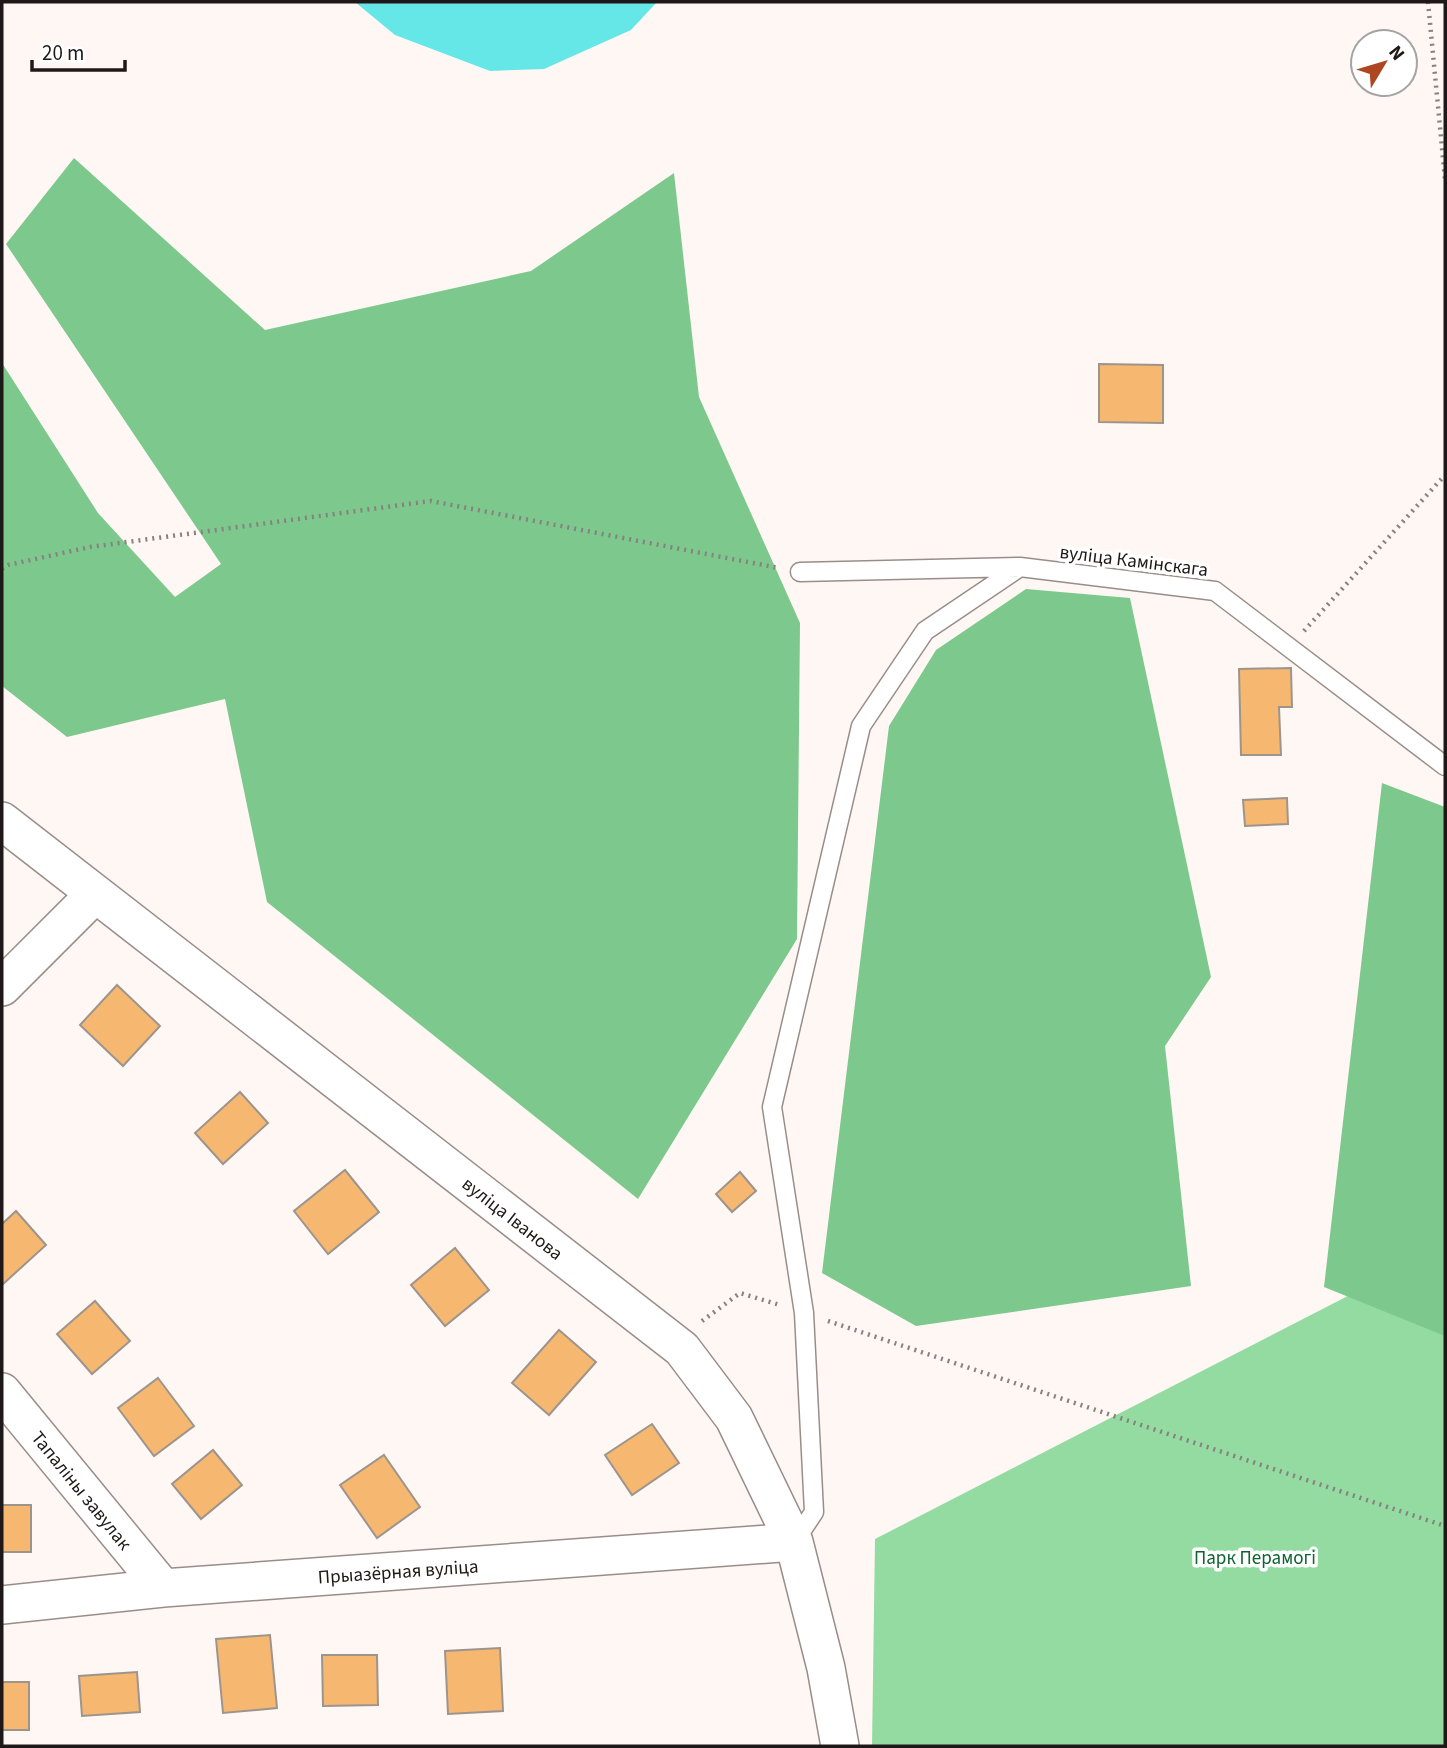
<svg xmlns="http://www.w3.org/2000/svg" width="1447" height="1748" font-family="'Source Sans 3',sans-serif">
<rect width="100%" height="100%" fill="#fff7f4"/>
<path fill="#93dba1" d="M1445,1246V1746H872L875,1539Z"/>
<path fill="#7dc98d" d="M74,158L265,330L531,271L674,173L699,397L800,623L797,939L638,1199L267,902L225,699L67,737L2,686V363L98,513L175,597L221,564L6,244Z
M1026,589L1130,598L1211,977L1165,1046L1191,1286L916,1326L822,1273L889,726L936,650Z
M1382,783L1445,807V1336L1324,1287Z"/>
<path fill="#65e7e8" d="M355,2H657L631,30L544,69L490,71L395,35Z"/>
<path fill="#f6b871" stroke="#9d948c" stroke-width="2" d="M1099,364L1163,365V423L1099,422Z
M1291,668L1292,707H1279L1281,755H1241L1239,669Z
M1287,798L1288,824L1245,826L1243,800Z
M117,985L160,1026L123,1066L80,1025Z
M240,1092L268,1123L223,1164L195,1133Z
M345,1170L379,1212L328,1254L294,1211Z
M740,1172L756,1191L732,1212L716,1194Z
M16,1211L46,1245L2,1285V1224Z
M455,1248L489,1290L445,1326L411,1285Z
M95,1301L130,1341L92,1374L57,1334Z
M559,1330L596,1362L549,1415L512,1383Z
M158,1378L194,1426L154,1456L118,1408Z
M652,1424L679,1463L632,1495L605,1455Z
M213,1450L242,1485L201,1519L172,1484Z
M384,1455L420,1507L377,1538L340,1485Z
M2,1505H31V1552H2Z
M270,1635L277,1708L223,1713L216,1639Z
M500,1648L503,1711L448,1714L445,1651Z
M322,1655H377L378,1705L323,1706Z
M137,1672L140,1712L82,1716L79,1676Z
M2,1682H29V1730H2Z"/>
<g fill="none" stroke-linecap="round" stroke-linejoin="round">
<g stroke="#998d89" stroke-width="21">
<path id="lane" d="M800,572L1020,567L1215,591L1445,766
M794,1542L814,1512L804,1313L772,1107L861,726L925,631L1020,567"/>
</g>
<g stroke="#998d89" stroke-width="40">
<path id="street" d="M2,821L682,1349L734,1418L794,1542L826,1668L840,1746
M2,987L95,894
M2,1392L163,1588
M2,1605L163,1588L794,1542"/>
</g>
<path stroke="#87817f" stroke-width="4.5" stroke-dasharray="2 5" stroke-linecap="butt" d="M1428,2L1445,179
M2,569L8,565L90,547L431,501L779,568
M1304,631L1445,475
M702,1321L740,1293L780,1305
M828,1321L1445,1526"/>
<use href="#lane" stroke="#fff" stroke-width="18"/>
<use href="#street" stroke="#fff" stroke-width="37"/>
</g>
<g text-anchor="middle" stroke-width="7" stroke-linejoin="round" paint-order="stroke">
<g font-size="19" fill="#1e1918" stroke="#fff">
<text transform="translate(1134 560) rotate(7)" y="7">вуліца Камінскага</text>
<text transform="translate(513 1218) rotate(38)" y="7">вуліца Іванова</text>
<text transform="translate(82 1490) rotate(51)" y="7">Тапаліны завулак</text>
<text transform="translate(398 1571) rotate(-4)" y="7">Прыазёрная вуліца</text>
</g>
<g font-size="19" fill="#0e642e" stroke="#fff">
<text x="1255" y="1564">Парк Перамогі</text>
</g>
</g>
<rect width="1447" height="1748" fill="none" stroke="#1e1918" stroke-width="7"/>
<g transform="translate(1384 63) rotate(52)"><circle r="33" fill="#ffffff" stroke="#a5a3a3" stroke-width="2"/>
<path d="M0-5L12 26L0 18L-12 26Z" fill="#ad4621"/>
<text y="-10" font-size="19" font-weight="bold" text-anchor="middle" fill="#1e1918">N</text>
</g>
<path d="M32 60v10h93v-10" fill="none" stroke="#1e1918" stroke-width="3.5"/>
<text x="42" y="60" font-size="21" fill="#1e1918" stroke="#ffffff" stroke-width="5" paint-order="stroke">20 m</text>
</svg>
